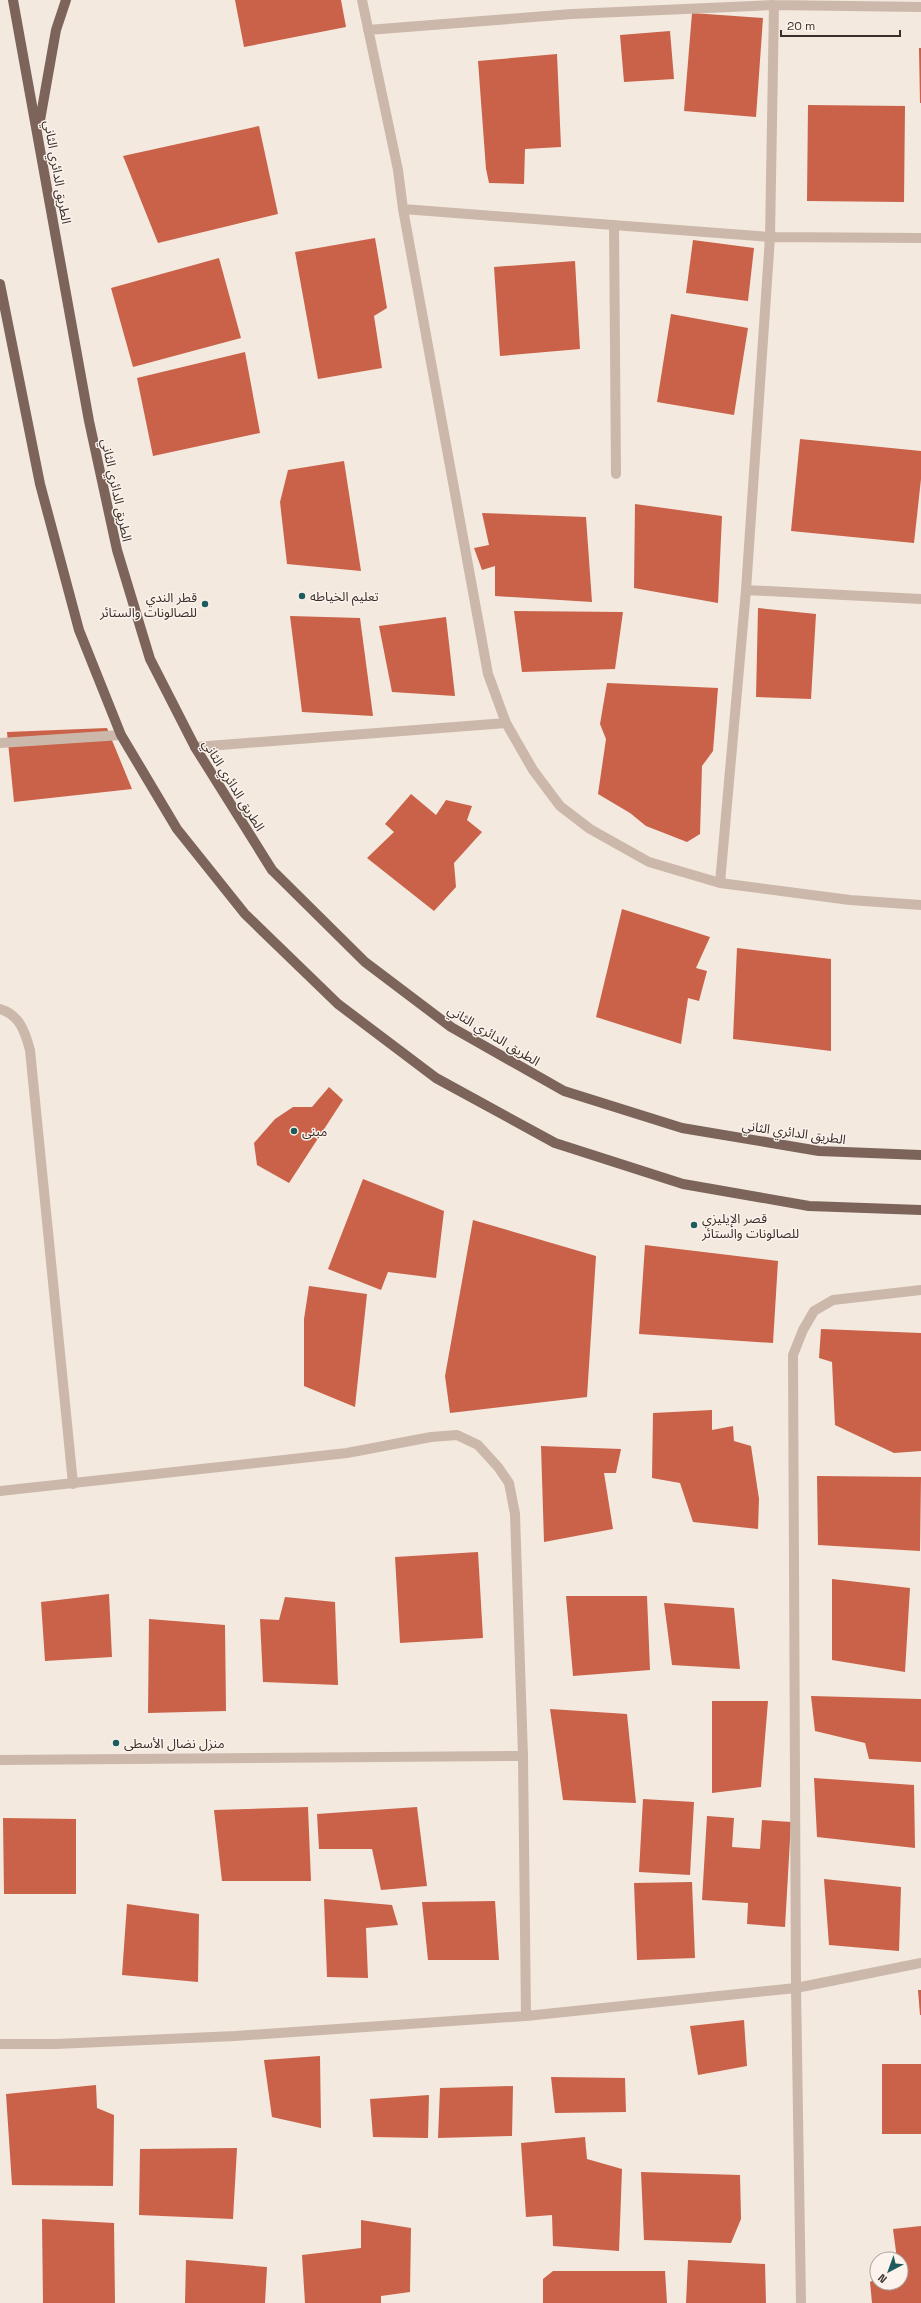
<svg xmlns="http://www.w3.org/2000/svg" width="921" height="2303" font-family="'Space Grotesk','Noto Sans Arabic',sans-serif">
<rect width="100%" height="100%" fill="#f3e9df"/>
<path fill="#c96248" d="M235,0H341L346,27L244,47Z
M692,13L763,18L756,117L684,111Z
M670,31L674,79L624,82L620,35Z
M919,48H921V103H920Z
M557,54L561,147L525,149L524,184L489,183L486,169L478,61Z
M808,105L905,106L904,202L807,201Z
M259,126L278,214L158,243L123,156Z
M375,238L387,308L374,316L382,368L318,379L295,252Z
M693,240L754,248L748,301L686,293Z
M219,258L241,338L133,367L111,288Z
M575,261L580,349L500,356L494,267Z
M671,314L748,328L734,415L657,402Z
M245,352L260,433L153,456L137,378Z
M800,439L921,451V479L914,543L791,531Z
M344,461L361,571L287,564L280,502L288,470Z
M635,504L722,516L718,603L634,588Z
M482,513L586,517L592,602L495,596V566L482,570L474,548L489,545Z
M758,608L816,614L811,699L756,697Z
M514,611L623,612L615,669L522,672Z
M290,616L360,618L373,716L302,712Z
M446,617L455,696L392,692L379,626Z
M607,683L718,688L713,751L702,766L700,834L687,842L646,826L630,813L598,794L606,739L600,724Z
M107,728L132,789L14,802L7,732Z
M411,794L436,815L446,800L472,806L467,820L482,832L454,863L456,887L434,911L367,858L394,832L385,824Z
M622,909L710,937L696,968L707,971L699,1001L688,998L681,1044L596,1017Z
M737,948L831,959V1051L733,1039Z
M329,1087L343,1100L289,1183L257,1165L254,1143L275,1119L293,1107H312Z
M363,1179L444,1211L436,1278L388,1272L381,1290L328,1269Z
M473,1220L596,1256L587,1397L450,1413L445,1376Z
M645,1245L778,1261L773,1343L639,1334Z
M309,1286L367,1294L355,1407L304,1386V1319Z
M821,1329L921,1333V1451L894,1453L835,1425L832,1362L819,1358Z
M712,1410V1430L733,1426L734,1441L751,1446L759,1499L758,1529L693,1522L680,1483L652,1478L653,1413Z
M541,1446L621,1449L616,1473H604L613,1529L544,1542Z
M817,1476L921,1477L920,1551L818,1545Z
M478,1552L483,1638L400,1643L395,1557Z
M832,1579L910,1588L905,1672L832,1660Z
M109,1594L112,1657L45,1661L41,1602Z
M566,1596H647L650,1670L573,1676Z
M285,1597L335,1602L338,1685L263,1682L260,1619L279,1620Z
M664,1603L734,1608L740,1669L672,1665Z
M149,1619L225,1625L226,1711L148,1713Z
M811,1696L921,1699V1762L869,1759L865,1743L815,1731Z
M712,1701H768L761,1787L712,1793Z
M550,1709L627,1714L636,1803L563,1800Z
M814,1778L914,1785L915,1848L817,1837Z
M643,1799L694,1802L690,1875L639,1872Z
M308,1807L311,1881H222L214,1810Z
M417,1807L427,1886L381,1890L372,1849H319L317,1814Z
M707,1816L734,1818L732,1847L760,1849L762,1820L791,1822L785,1927L747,1924L748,1903L702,1900Z
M3,1818L76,1819V1894H4Z
M824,1879L901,1887L899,1951L829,1945Z
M692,1882L695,1958L637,1960L634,1883Z
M324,1899L392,1905L398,1925L366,1928L368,1978L327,1977Z
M495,1901L499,1960H428L422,1902Z
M127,1904L199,1914L198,1982L122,1975Z
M918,1990H921V2015H920Z
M744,2020L747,2066L698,2075L690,2026Z
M320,2056L321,2128L272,2117L264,2060Z
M882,2064H921V2134H882Z
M551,2077L625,2078L626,2112L555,2113Z
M96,2085L97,2108L114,2115L113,2186L12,2185L6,2094Z
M513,2086L512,2136L438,2138L440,2088Z
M429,2095L428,2138L373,2137L370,2099Z
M585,2137L587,2159L622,2169L619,2251L553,2246L552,2215L526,2217L521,2143Z
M237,2148L233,2219L139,2215L140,2149Z
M641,2172L740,2175L741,2219L731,2243L644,2240Z
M42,2219L114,2223L115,2303H43Z
M361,2220L411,2228L410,2292L381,2296V2303H305L302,2255L361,2248Z
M921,2226V2303H872L870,2282L877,2278V2283H901V2259H897L893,2229Z
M186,2260L267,2267L265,2303H185Z
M688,2260L765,2264L766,2303H686Z
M553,2271H665L667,2303H543V2279Z"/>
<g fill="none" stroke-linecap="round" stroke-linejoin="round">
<path stroke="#ccb8aa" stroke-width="10" d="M362,0L398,170L403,209L488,674L506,723L533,770L560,806L590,829L649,862L720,883L850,900L921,905
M368,30L572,14L774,5L921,7
M403,209L770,237L921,238
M614,225L616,474
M746,590L921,599
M0,743L121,735
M195,747L506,723
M720,883L746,590L770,237L774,5
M0,1009C20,1015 25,1032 30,1050L73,1484
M0,1491L347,1453L431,1437L457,1435L478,1445L498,1467L509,1483L515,1514L523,1756L526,2016
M0,1760L523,1756
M0,2044H56L235,2036L526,2016L796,1988L921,1963
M801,2303L796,1988L793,1355L803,1330L814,1311L833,1300L921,1290"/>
<path stroke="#7c645b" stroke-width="10" d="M13,0L89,421L117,550L150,659L195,747L272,870L365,962L451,1027L564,1091L682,1128L819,1151L921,1155
M39,126L56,30L66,0
M0,284L40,484L79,630L121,735L177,829L245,914L338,1004L436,1078L555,1143L683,1184L809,1206L921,1210"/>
</g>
<g fill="#1e5b5d" stroke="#fbf3ec" stroke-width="1.5">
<circle cx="302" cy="596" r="4"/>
<circle cx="205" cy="604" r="4"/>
<circle cx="294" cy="1131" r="4"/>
<circle cx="694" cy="1225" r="4"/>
<circle cx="116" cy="1743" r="4"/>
</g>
<g text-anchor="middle" stroke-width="3" stroke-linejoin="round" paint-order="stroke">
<g font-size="13" fill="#3a2e2a" stroke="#fbf3ec">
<text transform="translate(58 172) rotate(80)" y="5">الطريق الدائري الثاني</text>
<text transform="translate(117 490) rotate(78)" y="5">الطريق الدائري الثاني</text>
<text transform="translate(234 785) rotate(58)" y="5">الطريق الدائري الثاني</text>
<text transform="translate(494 1035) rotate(31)" y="5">الطريق الدائري الثاني</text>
<text transform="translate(794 1132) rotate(8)" y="5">الطريق الدائري الثاني</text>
</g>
<g font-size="13" fill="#3a2e2a" stroke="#fbf3ec" text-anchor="start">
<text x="310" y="601">تعليم الخياطه</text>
<text x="197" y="602" text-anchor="end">قطر الندي<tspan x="197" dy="15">للصالونات والستائر</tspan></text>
<text x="302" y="1136">مبنى</text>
<text x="702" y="1223">قصر الإيليزي<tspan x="702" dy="15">للصالونات والستائر</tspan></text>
<text x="124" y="1748">منزل نضال الأسطى</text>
</g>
</g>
<g transform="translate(889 2271) rotate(221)"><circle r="19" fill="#fbf3ec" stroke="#aea49e"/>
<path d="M0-3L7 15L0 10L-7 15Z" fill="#1e5b5d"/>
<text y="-6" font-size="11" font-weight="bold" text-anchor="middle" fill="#3a2e2a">N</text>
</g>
<path d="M781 30v6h119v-6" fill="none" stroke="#3a2e2a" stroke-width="2"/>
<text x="787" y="30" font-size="12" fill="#3a2e2a" stroke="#fbf3ec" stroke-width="3" paint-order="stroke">20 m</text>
</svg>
